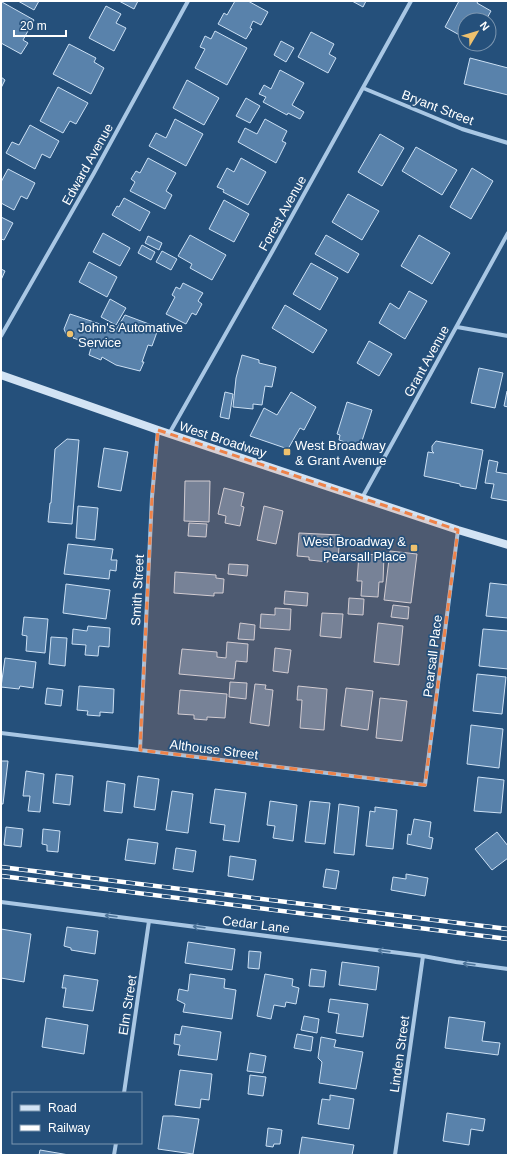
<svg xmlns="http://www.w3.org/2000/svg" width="509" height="1156" font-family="Helvetica,sans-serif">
<rect width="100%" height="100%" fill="#25507b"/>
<path fill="#5982ab" stroke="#cce0f4" d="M18,1H39L34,10Z
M119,1H138L134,9Z
M235,1H248L268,12L261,25L253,21L250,28L252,29L246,39L218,24L224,13L227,15Z
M352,1H366L363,7Z
M459,1H478L477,3L491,11L486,20H465V38L445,27Z
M2,2L34,20L23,40L28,43L21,54L1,43V5Z
M106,6L121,14L116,23L126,28L114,51L89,38Z
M215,31L247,48L227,85L195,68L205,49L200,47L205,36L211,39Z
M311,32L334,44L329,54L336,58L328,73L298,57Z
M281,41L294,48L286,62L274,55Z
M69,44L96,58L94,62L104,68L91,94L53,74Z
M470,58L508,68V95L464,84Z
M280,70L304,83L292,105L304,112L300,119L288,113L287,115L263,102L266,97L259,94L264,85L271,89Z
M1,77L5,80L1,88Z
M187,80L219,98L204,125L173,108Z
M58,87L88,103L76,124L70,121L63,133L40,121Z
M246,98L260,106L250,123L236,116Z
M175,119L203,134L186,166L149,146L156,133L166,138Z
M265,119L287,131L282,141L286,143L276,163L238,142L245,128L257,134Z
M30,125L59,141L50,158L42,154L35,169L6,153L12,142L19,145Z
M380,134L404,148L382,186L358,172Z
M416,147L457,170L442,195L402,171Z
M148,158L176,173L166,191L172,195L165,209L130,191L135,182L131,179L136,171L140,173Z
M241,158L266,172L248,205L223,192L224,190L217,187L227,168L234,172Z
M472,168L493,181L471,219L450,207Z
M8,169L35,183L27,199L21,196L14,210L1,203V182Z
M348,194L379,211L362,240L332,222Z
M124,198L150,212L140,231L112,215L117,206L119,207Z
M224,200L249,214L234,242L209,229Z
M1,217L13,223L4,240L1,239Z
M103,233L130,248L120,266L93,252Z
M190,235L226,255L212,280L190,268L192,264L178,256Z
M326,235L359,254L348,273L315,254Z
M419,235L450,253L432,284L401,266Z
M148,236L162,243L159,250L145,243Z
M142,245L155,252L151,260L138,253Z
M162,251L177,259L171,270L156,262Z
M89,262L117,277L107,297L79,282Z
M311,263L338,278L320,310L293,294Z
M1,269L5,271L1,280Z
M183,283L203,293L198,301L202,304L196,315L192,313L186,324L166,314L175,297L172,295L176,287L180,289Z
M409,291L427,301L405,339L379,323L390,303L399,309Z
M110,299L126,308L116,325L101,317Z
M285,305L327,330L313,353L272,328Z
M70,314L106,326L105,329L114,333L125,315L157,327L156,332H157L152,346L148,345L142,362H144L140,371L116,365L102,357L101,360L89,355L92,344L73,338L74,337L66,334L64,329Z
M369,341L392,354L379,376L357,363Z
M242,355L259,360V363L276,367L272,387L265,386L262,405L253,404V409L233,407L236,378Z
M479,368L503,373L495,408L471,403Z
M507,391H508V407L504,406Z
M225,392L233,394L229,419L220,417Z
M291,392L316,407L304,430L300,428L288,449L250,436L264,408L277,415Z
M347,402L372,410L360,447L339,440L340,435L337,434Z
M67,439L79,440L72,524L48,522L50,503H51L55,449Z
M436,441L483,450L476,489L460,486V484L424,476L428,452L434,453L432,451V446Z
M104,448L128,452L121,491L98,487Z
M489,460L498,462L496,472L508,474V501L491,498L494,484L485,483Z
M185,481H210L209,522L184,521Z
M224,488L244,493L241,506L244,507L240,526L225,523L226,516L218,514Z
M78,506L98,508L95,540L76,538Z
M264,506L283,511L276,544L257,540Z
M189,523L207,524L206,537L188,536Z
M299,533L340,535L338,559H328V562L309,560V557L297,556Z
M68,544L113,549L111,560H117L116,571L110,570L109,579L64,574Z
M390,551L417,554L411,603L384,600Z
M359,554L384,555L383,582H379L378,597L361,596L362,581H357Z
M229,564L248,565L247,576L228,574Z
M175,572L216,575V578L224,579L223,593H214V596L174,593Z
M490,583L508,585V618L486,616Z
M66,584L110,590L106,619L63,613Z
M285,591L308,593L307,606L284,604Z
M349,598L364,599L363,615L348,614Z
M393,605L409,607L408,619L391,617Z
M275,608L291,609L290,630L260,628L261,614L275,615Z
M322,613L343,614L341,638L320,636Z
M24,617L48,619L45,653L26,651L27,636L22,635Z
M240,623L255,625L254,640L238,639Z
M378,623L403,626L399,665L374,662Z
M88,626L110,628L109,647L99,646L98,656L85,655L86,645L72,644L73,629L87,631Z
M483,629L508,631V669L479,666Z
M51,637L67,638L65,666L49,664Z
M227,642L248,644L247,662L236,661L234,679L179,674L182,649L217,652V657L226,658Z
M275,648L291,650L288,673L273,671Z
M5,658L36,662L33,688L20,686L19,689L1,687Z
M477,674L506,677L502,714L473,711Z
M230,682L247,683L246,699L229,697Z
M255,684L266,685L265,689L273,690L269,726L250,723Z
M79,686L114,689L113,713L100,712V716L87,715L88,711L77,710Z
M298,686L327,689L324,730L300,728L302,700H297Z
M47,688L63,690L61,706L45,704Z
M346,688L373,691L368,730L341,726Z
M180,690L227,694L225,718L207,717V720L194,719V715L178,714Z
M380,698L407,701L402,741L376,738Z
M471,725L503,729L499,768L467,764Z
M1,761H8L3,804H1Z
M26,771L44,774L40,812L28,811L30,796H23Z
M56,774L73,776L70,805L53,803Z
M138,776L159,779L155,810L134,807Z
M478,777L504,780L501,813L474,811Z
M107,781L125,784L122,813L104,811Z
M215,789L246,793L239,842L223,840L225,825L210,823Z
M172,791L193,794L188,833L166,830Z
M270,801L297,805L293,841L273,838L275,826L267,825Z
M310,801L330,803L325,844L305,842Z
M339,804L359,807L354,855L334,853Z
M375,807L397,810L393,849L366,846L370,811L375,812Z
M414,819L431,822L429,837L433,838L431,849L407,844L408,834L411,835Z
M6,827L23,829L21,847L4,845Z
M43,829L60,831L58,852L47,851V845L42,844Z
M497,832L508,846V858L492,870L475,849Z
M128,839L158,843L155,864L125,860Z
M176,848L196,851L193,872L173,869Z
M230,856L256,860L253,880L228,876Z
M326,869L339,871L336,889L323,887Z
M406,874L428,878L425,896L391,890L393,877L406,879Z
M67,927L98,931L95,954L71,950V948L64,946Z
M1,929L31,934L24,982L1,978Z
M188,942L235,949L232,970L185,963Z
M249,951L261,952L259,969L248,968Z
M342,962L379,967L376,990L339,985Z
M311,969L326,971L324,987L309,986Z
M190,974L225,979L224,988L236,990L232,1019L183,1012L185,1004L177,1000L179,989L188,991Z
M265,974L293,979L292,986L299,988L296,1004L286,1002L285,1007L274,1005L271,1019L257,1016Z
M64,975L98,980L93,1011L63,1007L66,988H62Z
M330,999L368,1004L363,1037L336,1033L339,1014L328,1012Z
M304,1016L319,1019L317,1033L301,1030Z
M449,1017L485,1022L482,1041L500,1043L498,1055L445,1048Z
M46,1018L88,1025L84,1054L42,1047Z
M182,1026L221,1032L217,1060L178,1055L180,1045L174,1044L175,1034L180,1035Z
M297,1034L313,1037L311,1051L294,1048Z
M321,1037L336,1040L334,1047L363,1052L356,1089L319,1083L322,1062L318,1058Z
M250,1053L266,1056L263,1073L247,1071Z
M180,1070L212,1074L209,1100L201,1099L200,1108L175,1105Z
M250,1075L266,1077L263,1096L248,1094Z
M330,1095L354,1099L349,1129L318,1124L322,1099L330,1100Z
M447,1113L485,1119L483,1131L471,1129L469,1145L443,1141Z
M163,1116H173L199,1119L193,1154L158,1149Z
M268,1128L282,1130L280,1144H274L273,1147L266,1146Z
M302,1137L354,1145L352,1155H299Z
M40,1150L69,1155H39Z"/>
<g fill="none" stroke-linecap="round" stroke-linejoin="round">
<path stroke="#a9c7e4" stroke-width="4" d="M363,88L462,129L508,143
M457,327L508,336
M1,336L94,173L188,1
M169,434L272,252L411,1
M362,498L508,233
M1,733L425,785L458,530
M140,750L152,497L158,430
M1,902L423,956L456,962L508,969
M124,1093L149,921
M114,1155L116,1143
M395,1155L423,956"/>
<path stroke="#d2e3f4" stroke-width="8" d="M1,375L158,430L458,530L508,545"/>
<g stroke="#fff" stroke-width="4.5">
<path id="rail" d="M1,867L508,929
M1,876L508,939"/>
</g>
<use href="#rail" stroke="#25507b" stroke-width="3" stroke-dasharray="9" stroke-linecap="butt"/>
</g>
<defs><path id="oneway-shaft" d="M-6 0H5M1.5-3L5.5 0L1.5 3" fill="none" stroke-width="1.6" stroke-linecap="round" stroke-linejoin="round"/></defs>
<g stroke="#4d749a">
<use href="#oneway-shaft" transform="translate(111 916) rotate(-173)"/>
<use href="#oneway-shaft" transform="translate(199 927) rotate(-173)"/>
<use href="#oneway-shaft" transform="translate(384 951) rotate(-173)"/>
<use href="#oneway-shaft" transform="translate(469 964) rotate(-173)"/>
</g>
<path fill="#ee8249" fill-opacity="0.2" stroke="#ee8249" stroke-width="3" stroke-dasharray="8 5" stroke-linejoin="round" d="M158,430L458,530L425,785L140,750L152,497Z"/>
<g fill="#eec16e" stroke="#25507b" stroke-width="1.5">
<circle cx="70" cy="334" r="4"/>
<rect x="283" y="448" width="8" height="8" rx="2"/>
<rect x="410" y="544" width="8" height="8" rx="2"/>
</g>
<g text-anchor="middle" stroke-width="3.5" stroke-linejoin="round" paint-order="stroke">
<g font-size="13" fill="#fff" stroke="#25507b">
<text transform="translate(438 107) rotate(21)" y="5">Bryant Street</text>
<text transform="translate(87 164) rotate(-61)" y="5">Edward Avenue</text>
<text transform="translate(282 213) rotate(-61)" y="5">Forest Avenue</text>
<text transform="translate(426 361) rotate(-61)" y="5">Grant Avenue</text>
<text transform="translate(223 439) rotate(18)" y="5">West Broadway</text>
<text transform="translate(137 590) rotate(-87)" y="5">Smith Street</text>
<text transform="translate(432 656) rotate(-83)" y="5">Pearsall Place</text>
<text transform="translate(214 749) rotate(7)" y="5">Althouse Street</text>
<text transform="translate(256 924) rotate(7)" y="5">Cedar Lane</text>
<text transform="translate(127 1005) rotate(-81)" y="5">Elm Street</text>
<text transform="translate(399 1054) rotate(-82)" y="5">Linden Street</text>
</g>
<g font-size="13" fill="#fff" stroke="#25507b" text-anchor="start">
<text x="78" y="332">John's Automative<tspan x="78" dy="15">Service</tspan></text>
<text x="295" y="450">West Broadway<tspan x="295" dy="15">&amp; Grant Avenue</tspan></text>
<text x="406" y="546" text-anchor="end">West Broadway &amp;<tspan x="406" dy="15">Pearsall Place</tspan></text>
</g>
</g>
<rect width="509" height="1156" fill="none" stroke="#ffffff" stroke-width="4"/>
<rect x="12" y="1092" width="130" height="52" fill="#25507b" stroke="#7c96b0"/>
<rect x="20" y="1105" width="20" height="6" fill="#d2e3f4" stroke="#7c96b0"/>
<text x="48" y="1112" font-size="12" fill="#ffffff">Road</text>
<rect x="20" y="1125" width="20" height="6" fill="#ffffff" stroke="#7c96b0"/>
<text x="48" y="1132" font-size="12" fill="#ffffff">Railway</text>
<g transform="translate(477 32) rotate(52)"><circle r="19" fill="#25507b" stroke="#7c96b0"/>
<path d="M0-3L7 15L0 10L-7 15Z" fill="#eec16e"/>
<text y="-6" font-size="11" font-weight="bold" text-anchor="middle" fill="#ffffff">N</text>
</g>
<path d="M14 30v6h52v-6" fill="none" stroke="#ffffff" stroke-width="2"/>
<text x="20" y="30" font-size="12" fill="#ffffff" stroke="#25507b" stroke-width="3" paint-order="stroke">20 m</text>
</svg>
